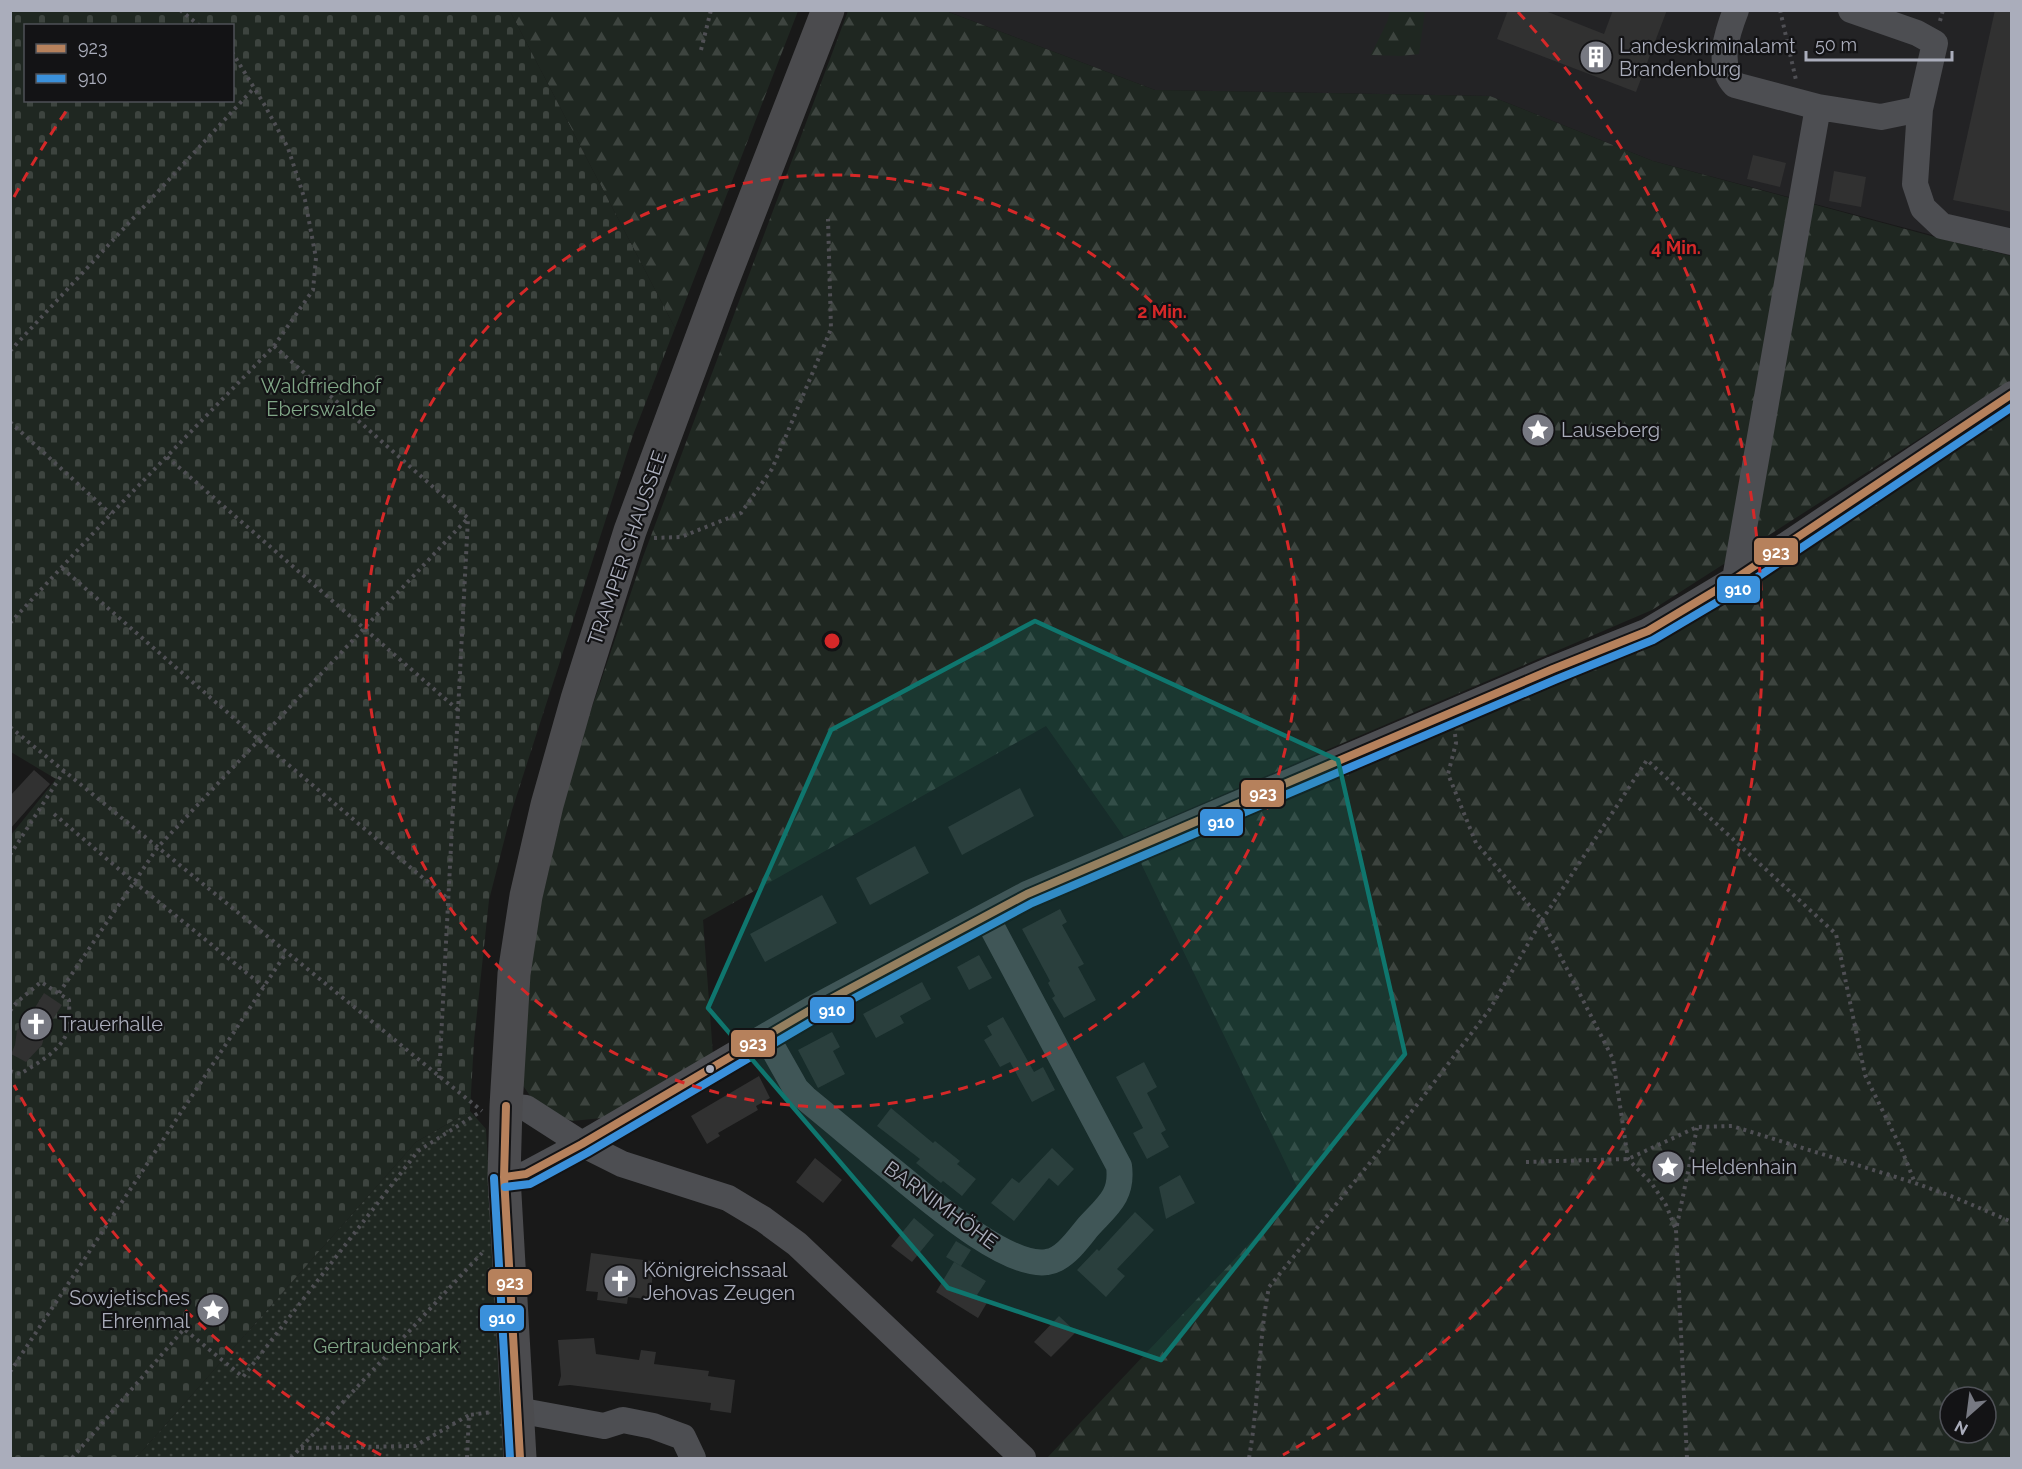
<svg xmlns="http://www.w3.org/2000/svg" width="2022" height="1469" font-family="Raleway,sans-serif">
<defs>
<pattern id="green-dots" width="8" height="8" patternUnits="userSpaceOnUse" patternTransform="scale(1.5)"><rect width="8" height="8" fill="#1f2721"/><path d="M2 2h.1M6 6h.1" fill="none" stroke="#3d443f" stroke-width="1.8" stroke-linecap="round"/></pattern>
<pattern id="forest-firs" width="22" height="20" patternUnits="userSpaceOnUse" patternTransform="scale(1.5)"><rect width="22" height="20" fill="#1f2721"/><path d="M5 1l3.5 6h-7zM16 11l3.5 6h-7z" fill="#3d443f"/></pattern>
<pattern id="cemetery-stones" width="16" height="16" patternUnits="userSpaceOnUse" patternTransform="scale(1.5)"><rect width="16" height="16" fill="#1f2721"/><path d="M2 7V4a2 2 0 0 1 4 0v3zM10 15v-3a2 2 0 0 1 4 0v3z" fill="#3d443f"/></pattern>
</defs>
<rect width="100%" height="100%" fill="#191919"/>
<path fill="#232325" d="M946,11H2011V256L1653,161L1490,96L1155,90Z"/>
<path fill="url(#green-dots)" d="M470,1111L486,1129L505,1458H136L416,1142Z"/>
<path fill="url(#forest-firs)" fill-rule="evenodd" d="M510,11H798L675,328Z
M848,11H946L1155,90L1490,96L1653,161L1946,240L2011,256V380L1652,610L1124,837L1046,726L703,920L713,1055L602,1118L572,1121L554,1114L531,1097L519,1080L516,1058L555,816L643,557Z
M1390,11H1425L1419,54L1401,56L1371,55L1388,20Z
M2011,404V1458H1047L1299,1191L1136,853L1656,641ZM1950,1397H1986V1433H1950Z"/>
<path fill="url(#cemetery-stones)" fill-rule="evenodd" d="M11,11H510L675,328L633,435L512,810L489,900L474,1041L470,1111L416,1142L136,1458H13L11,1456V835L56,779L11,752ZM26,26H232V100H26Z"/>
<path fill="#313131" d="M1508,10H1543L1604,34L1613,10H1667L1636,92L1497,39Z
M1995,10H2012V212L1953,200Z
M1753,155L1786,163L1780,187L1747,179Z
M1834,171L1866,177L1861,207L1829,201Z
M34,770L50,784L10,829V796Z
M1020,788L1034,816L962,855L948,827Z
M915,846L929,873L870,905L856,878Z
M822,895L837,923L765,962L750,934Z
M1060,909L1067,922L1062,925L1084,964L1078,967L1096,1000L1064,1018L1052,998L1055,996L1048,983L1050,981L1022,929Z
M979,955L992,978L969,990L957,967Z
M922,982L931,999L900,1016L904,1023L876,1038L863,1014Z
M44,993L62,1005L46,1030L42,1045L26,1062L11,1054L15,1045L17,1030L28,1019Z
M1003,1017L1034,1072L1043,1067L1055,1090L1032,1102L1010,1062L1000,1067L984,1040L992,1035L987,1026Z
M832,1032L840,1047L833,1051L845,1074L818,1088L798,1050Z
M1144,1062L1157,1087L1147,1093L1166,1130L1161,1133L1169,1147L1147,1159L1133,1133L1143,1128L1116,1077Z
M759,1076L770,1098L756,1106L758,1110L718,1133L720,1136L707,1144L691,1116Z
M891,1108L933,1143L935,1141L960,1161L957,1164L976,1179L962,1196L943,1181L941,1183L916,1163L920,1159L877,1126Z
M1052,1148L1074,1169L1058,1186L1049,1178L1014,1221L991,1203L1012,1178L1019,1183Z
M815,1158L842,1180L823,1203L796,1182Z
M1180,1175L1195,1203L1166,1219L1159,1187Z
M1135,1212L1154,1230L1117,1269L1125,1276L1106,1297L1077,1270L1097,1249L1099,1251Z
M914,1218L934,1235L912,1262L891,1246Z
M956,1241L971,1250L961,1266L946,1257Z
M591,1253L651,1261L653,1272L651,1290L646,1299L628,1297L627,1304L597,1300L598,1292L586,1291Z
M954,1262L986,1281L977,1295L988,1301L978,1318L936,1292Z
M1059,1316L1076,1332L1051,1357L1034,1342Z
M594,1338L596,1354L639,1360L641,1350L656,1352L654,1364L709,1371L708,1376L735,1380L731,1413L710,1410L711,1403L570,1385L558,1386L561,1376L558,1340Z"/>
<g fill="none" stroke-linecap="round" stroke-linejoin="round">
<path stroke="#4f4f54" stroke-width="4" stroke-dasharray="3 4.5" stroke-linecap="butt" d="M180,10L200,26
M1780,10L1796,80
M1940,21L1943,10
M701,50L711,10
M274,346L468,518L439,1078
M10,351L254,88
M10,422L111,514
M167,457L458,710
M654,538L681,537L741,513L772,469L831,329L828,219
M62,568L259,740L448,899
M10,623L111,514L274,346L313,290L316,258L305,200L288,148L264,104L232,52
M10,727L482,1111
M1455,734L1456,743L1448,774L1476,843L1542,920L1613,1059L1628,1159L1652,1184L1666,1205L1676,1230
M54,814L134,882L264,987
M10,855L64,771
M59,993L158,847L468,518
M10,1011L17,1002L41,982L69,1000C69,1008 70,1017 69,1024C66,1049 39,1062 20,1074L10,1071
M1526,1162L1628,1159L1697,1127L1732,1126L1915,1183L1956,1198L2012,1222
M10,1372L286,953
M301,1448L415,1446L469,1415
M72,1458L184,1329L243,1377L418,1151L480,1112
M291,1458L482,1253
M467,1458L469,1415L492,1412
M1249,1458C1259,1402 1258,1343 1269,1287L1416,1106L1490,1009L1542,920L1647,760L1836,934L1865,1075L1901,1148L1915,1183
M1687,1458L1676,1230L1697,1128"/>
<path stroke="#4d4e52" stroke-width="26" d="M1736,10C1727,33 1716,65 1735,85L1818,107L1881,117L1920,109L1935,43L1917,33L1851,10
M1920,109L1915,184L1923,208L1942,226L2012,242
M1735,579L1818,107
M766,1036L796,1089L805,1098C832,1120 859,1143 886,1165C919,1191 1005,1269 1047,1262C1064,1260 1078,1239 1088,1227C1107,1206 1123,1196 1119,1166L986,916
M506,1106L526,1108L582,1144L622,1164L728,1198L763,1219L797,1244L1023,1458
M504,1177L526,1174L582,1144L812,1009L1027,894L1553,669L1648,631L1735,579L2012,394
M517,1410L604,1426L623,1420L653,1426L683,1437L693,1458"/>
<path stroke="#4b4b4e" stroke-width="33" d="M520,1458L504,1177L506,1106L514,974L526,896L547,805L577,699L630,531L720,288L828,10"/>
<g stroke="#131315" stroke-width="12">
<path id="bus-1" d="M506,1106L504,1177L520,1458
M504,1177L526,1174L582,1144L812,1009L1027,894L1553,669L1648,631L1735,579L2012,394"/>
</g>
<g stroke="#131315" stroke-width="12">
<path id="bus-2" d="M494,1178L510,1458
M505,1187L530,1184L587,1153L817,1018L1032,903L1557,679L1653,640L1741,588L2012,407"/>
</g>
<use href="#bus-1" stroke="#b6815c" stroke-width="8"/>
<use href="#bus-2" stroke="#3a90db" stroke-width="8"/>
</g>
<path fill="#0f766e" fill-opacity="0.2" stroke="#0f766e" stroke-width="4.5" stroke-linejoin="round" d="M1035,621L1338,760L1405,1054L1161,1360L948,1288L708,1008L831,730Z"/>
<g fill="none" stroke="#d62828" stroke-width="3" stroke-dasharray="10 8">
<circle cx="832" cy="641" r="466"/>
<path d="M381 1455A931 931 0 0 1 14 1085M14 197A931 931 0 0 1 69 107M1518 12A931 931 0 0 1 1283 1455"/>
</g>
<defs>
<g id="building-disc" transform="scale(1.725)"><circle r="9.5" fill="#777982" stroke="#131315"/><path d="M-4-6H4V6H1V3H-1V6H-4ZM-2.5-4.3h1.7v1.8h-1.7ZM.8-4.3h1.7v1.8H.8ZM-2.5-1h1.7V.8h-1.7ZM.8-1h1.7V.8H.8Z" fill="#fff"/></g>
<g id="sight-disc" transform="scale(1.725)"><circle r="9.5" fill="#777982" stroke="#131315"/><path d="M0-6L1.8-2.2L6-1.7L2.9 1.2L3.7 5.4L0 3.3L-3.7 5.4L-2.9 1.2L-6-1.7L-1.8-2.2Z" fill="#fff"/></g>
<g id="church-disc" transform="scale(1.725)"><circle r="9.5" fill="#777982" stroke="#131315"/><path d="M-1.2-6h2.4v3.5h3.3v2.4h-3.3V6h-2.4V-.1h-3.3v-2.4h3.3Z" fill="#fff"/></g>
</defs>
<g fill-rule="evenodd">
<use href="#building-disc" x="1596" y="57"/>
<use href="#sight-disc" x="1538" y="430"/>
<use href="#church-disc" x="36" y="1024"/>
<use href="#sight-disc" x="1668" y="1167"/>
<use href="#church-disc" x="620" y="1281"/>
<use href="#sight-disc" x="213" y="1310"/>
</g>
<circle fill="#aaadbb" stroke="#131315" stroke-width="2" cx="710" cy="1069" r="5"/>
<g text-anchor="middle" stroke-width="4.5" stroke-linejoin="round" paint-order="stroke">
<g font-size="20" fill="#aaadbb" stroke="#131315" text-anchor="start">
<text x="1619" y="53">Landeskriminalamt<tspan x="1619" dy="23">Brandenburg</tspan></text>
<text x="1561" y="437">Lauseberg</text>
<text x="59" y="1031">Trauerhalle</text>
<text x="1691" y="1174">Heldenhain</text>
<text x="643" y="1277">Königreichssaal<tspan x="643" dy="23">Jehovas Zeugen</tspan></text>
<text x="190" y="1305" text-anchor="end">Sowjetisches<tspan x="190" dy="23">Ehrenmal</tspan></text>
</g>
<g font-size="20" fill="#80a687" stroke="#131315">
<text x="321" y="393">Waldfriedhof<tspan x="321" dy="23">Eberswalde</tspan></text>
<text x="386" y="1353">Gertraudenpark</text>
</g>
<g font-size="20" fill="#aaadbb" stroke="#131315">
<text transform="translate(627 548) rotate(-71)" y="7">TRAMPER CHAUSSEE</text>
<text transform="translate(941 1205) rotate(36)" y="7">BARNIMHÖHE</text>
</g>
</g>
<circle cx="832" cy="641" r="9" fill="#d62828" stroke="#131315" stroke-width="3"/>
<g font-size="18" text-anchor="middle" font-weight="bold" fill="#d62828" stroke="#131315" stroke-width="4.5" stroke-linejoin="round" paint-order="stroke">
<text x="1676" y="254">4 Min.</text>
<text x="1162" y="318">2 Min.</text>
</g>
<g stroke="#131315" stroke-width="2">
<rect x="1753" y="537" width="46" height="29" rx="6" fill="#b6815c"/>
<rect x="1716" y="575" width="45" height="29" rx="6" fill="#3a90db"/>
<rect x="1240" y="779" width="45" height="29" rx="6" fill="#b6815c"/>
<rect x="1199" y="808" width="45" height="29" rx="6" fill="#3a90db"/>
<rect x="809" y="996" width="46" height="28" rx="6" fill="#3a90db"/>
<rect x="730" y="1029" width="46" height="29" rx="6" fill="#b6815c"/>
<rect x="487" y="1268" width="46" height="28" rx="6" fill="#b6815c"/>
<rect x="479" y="1304" width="46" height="28" rx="6" fill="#3a90db"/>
</g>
<g font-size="16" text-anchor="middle" font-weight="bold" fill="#fff">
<text x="1776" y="558">923</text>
<text x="1738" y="595">910</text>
<text x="1263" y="799">923</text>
<text x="1221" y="828">910</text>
<text x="832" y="1016">910</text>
<text x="753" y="1049">923</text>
<text x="510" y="1288">923</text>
<text x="502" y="1324">910</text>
</g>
<rect width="2022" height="1469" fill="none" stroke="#aaadbb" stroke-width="24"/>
<rect x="24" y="24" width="210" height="78" fill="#131315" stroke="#4f5157" stroke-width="1.5"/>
<rect x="36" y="44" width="30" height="9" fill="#b6815c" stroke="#4f5157" stroke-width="1.5"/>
<text x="78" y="54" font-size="18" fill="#aaadbb">923</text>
<rect x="36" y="74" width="30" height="9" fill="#3a90db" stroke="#4f5157" stroke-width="1.5"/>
<text x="78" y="84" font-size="18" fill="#aaadbb">910</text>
<g transform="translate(1968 1415) rotate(208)"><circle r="28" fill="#131315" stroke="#4f5157" stroke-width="1.5"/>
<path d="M0-4.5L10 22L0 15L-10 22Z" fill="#777982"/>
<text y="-9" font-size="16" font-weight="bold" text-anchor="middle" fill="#aaadbb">N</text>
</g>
<path d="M1806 51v9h146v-9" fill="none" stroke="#aaadbb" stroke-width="3"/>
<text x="1815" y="51" font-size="18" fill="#aaadbb" stroke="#131315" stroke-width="4.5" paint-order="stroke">50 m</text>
</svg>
